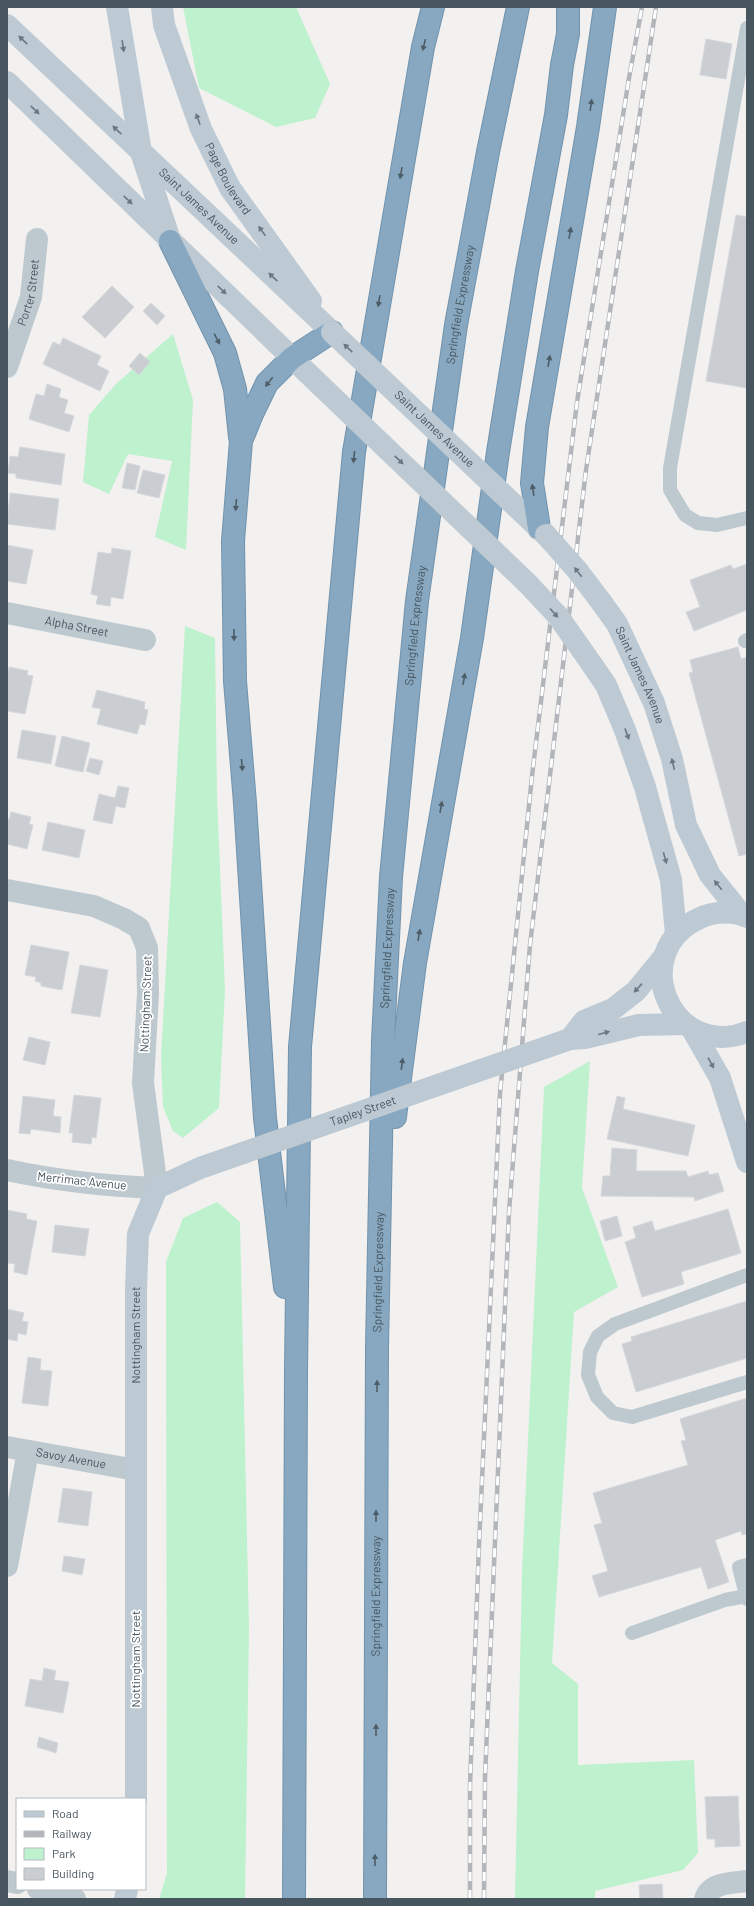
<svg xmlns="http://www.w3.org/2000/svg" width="754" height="1906" font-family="Barlow,sans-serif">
<rect width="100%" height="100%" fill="#f3f0f0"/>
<path fill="#bef1cd" d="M183,7H296L330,84L315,118L276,127L199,88Z
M173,334L193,400L186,550L155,537L172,461L128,454L109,494L83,482L89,415L117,383Z
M185,626L215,638L217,796L225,990L219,1108L183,1138L173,1131L163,1107L161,1057Z
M590,1061L582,1188L618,1287L574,1312L552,1663L578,1684V1765L694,1760L698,1853L683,1870L595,1891V1899H515L522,1572L544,1087Z
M217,1202L240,1222L249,1628L245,1899H159L167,1873L166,1262L183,1218Z"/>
<path fill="#caced3" stroke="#d4d7dc" d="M706,39L732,44L726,79L700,75Z
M736,215L747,217V388L706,381Z
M112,286L134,307L105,338L82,317Z
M151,303L165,316L157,325L143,311Z
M63,338L101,356L97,365L109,371L100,391L43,364L53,342L60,345Z
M140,353L150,362L139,375L129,366Z
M47,384L61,389L59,397L68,400L64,413L74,416L69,432L29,419L36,394L44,396Z
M20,447L65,454L61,485L16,478V474L8,473L10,456L18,457Z
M127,463L140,466L135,490L122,488Z
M143,470L165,475L159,498L137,493Z
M10,493L59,499L55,530L7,524Z
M7,545L33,550L26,584L7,581Z
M112,548L131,551L123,599L111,597L110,606L96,604L98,596L91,594L98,552L111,554Z
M747,564V610L694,631L686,612L700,607L690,580L731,565L733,569Z
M738,647L741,659L747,657V854L739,856L689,673L693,672L690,660Z
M9,667L28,671L27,675L33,676L25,714L7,711V670H9Z
M97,690L145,702L144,709L148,710L145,725L140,724L137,734L97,724L101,709L92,707Z
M22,730L56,736L51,764L17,758Z
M62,736L90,743L83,772L55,766Z
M90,758L103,761L99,775L86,771Z
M118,786L129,788L125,808L116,806L112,824L93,820L99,794L115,798Z
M11,812L31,817L29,824L33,825L27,849L7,844V819L9,820Z
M48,822L85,830L79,858L42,850Z
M31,945L69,952L62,990L41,986V983L35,981L36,977L25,975Z
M80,965L108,970L100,1017L71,1013Z
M29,1037L50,1042L45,1065L23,1060Z
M74,1095L101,1098L96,1138L92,1137L91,1144L72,1142L73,1133H69Z
M23,1096L55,1100L53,1116L61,1117L60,1133L31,1129L30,1134L19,1133Z
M617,1096L625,1098L623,1109L695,1125L688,1156L607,1139Z
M612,1148L637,1150L636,1171H686L688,1177L708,1171L709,1175L718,1173L724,1191L695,1201L694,1197L601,1196L603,1176H610Z
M728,1209L741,1253L681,1272L684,1284L642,1297L625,1242L636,1238L633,1227L652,1221L655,1231Z
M7,1210L27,1214L26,1219L37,1221L27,1275L14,1272L15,1264L7,1263Z
M617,1216L622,1236L605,1241L600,1221Z
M55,1225L89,1229L85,1256L52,1252Z
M747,1301V1358L636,1392L622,1344L632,1341L631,1337Z
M7,1309L24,1313L22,1321L28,1322L26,1335L18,1333L17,1341L7,1339Z
M28,1357L41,1359L40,1370L52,1371L48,1406L22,1403Z
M747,1398V1534L742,1535L741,1531L715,1540L729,1582L708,1589L701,1567L599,1597L592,1576L608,1571L594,1525L602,1523L593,1493L688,1465L681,1441L686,1440L680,1419Z
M63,1488L92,1492L88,1526L58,1522Z
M64,1556L85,1559L82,1575L62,1571Z
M44,1668L56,1671L54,1680L69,1682L63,1713L25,1706L30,1679L42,1681Z
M39,1737L58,1743L56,1753L37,1747Z
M738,1796L740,1846L715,1847V1839H707L705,1797Z
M662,1884L663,1899H640L639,1885Z"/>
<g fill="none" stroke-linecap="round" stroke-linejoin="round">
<g stroke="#7293ac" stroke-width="24">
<g id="highway">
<path d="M170,241L225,353L235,389L240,437"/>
<path d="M539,528L532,483L537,427L588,127L605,7"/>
<path d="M395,1117L415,963L472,638L498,452L527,271L556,115L562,65L568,34V7"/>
<path d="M285,1287L265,1118L245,803L235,681L233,541L241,441L252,414L267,383L292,358L332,332"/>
<path d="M294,1899L296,1370L300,1047L354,452L423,47L433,7"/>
<path id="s8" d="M375,1899L377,1348L383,1041L391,877L417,601L456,325L488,152L518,7"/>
</g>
</g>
<path stroke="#bdc9cf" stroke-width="14" d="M747,28L670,468V490L685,515L698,523L717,525L747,518
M745,641L747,640
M747,1275L615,1324L598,1336L590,1352L588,1375L597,1397L613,1413L632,1417L747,1382
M747,1565L739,1567L747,1599
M632,1633L725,1600L746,1596"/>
<g stroke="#bdc9cf" stroke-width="22">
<path id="s1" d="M7,367L31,297L37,239"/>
<path id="s2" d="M7,613L145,640"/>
<path d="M7,890L94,906L124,919L139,928L147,948L148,993L143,1083L157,1188C105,1186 58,1181 7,1170"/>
<path id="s3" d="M7,1447L136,1470"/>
<path d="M7,1566L28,1451"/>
<path d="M7,1881L17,1883"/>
<path d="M38,1889L75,1899"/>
<path d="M705,1899C710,1882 733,1883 747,1881"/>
</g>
<g stroke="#bdcad4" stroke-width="22">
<path d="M117,7L141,152L169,237"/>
<path id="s4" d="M162,7L164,25L201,129L230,188L311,301"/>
<path id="s5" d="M7,25L332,332"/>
<path d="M7,82L320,385"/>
<path d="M509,500L546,535"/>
<path d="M500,557L528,584"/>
<path id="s6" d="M602,603L617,624L654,703L672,759L686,825L710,875L742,915"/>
<path d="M593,666L606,685L625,730L645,787L671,880L676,934"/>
<path d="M747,917C733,911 714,911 700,918C625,952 671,1061 747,1032"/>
<path d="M692,1029L720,1078L747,1162"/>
<path d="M570,1039L584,1021L613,1009L636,991L663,958"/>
<path d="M570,1039L585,1038L639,1025L685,1024"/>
<path id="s7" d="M136,1799V1290L138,1234L157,1188L200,1168L243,1153"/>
<path d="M125,1899L127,1889"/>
</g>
<use href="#highway" stroke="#87a8c0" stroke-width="22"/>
<g stroke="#b2b6bb" stroke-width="4.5">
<path id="rail" d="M470,1899V1785L479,1545L500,1093L532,776L577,402L629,78L642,7
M484,1899L485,1777L509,1212L530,945L586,470L656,7"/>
</g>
<use href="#rail" stroke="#fff" stroke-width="3" stroke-dasharray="9" stroke-linecap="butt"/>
<g stroke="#bdcad4" stroke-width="22">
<path id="s9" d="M332,332L509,500"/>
<path d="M320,385L500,557"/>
<path d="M546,535L577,570L602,603"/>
<path d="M528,584L558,616L593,666"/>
<path id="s10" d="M243,1153L570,1039"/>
</g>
</g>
<defs><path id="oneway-solid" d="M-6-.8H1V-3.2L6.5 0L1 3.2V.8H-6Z"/></defs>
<g fill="#6a7881">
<use href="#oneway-solid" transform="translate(23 40) rotate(-136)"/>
<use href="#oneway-solid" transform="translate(123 46) rotate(81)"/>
<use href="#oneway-solid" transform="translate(35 110) rotate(44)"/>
<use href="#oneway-solid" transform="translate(198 119) rotate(-110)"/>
<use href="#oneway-solid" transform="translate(117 130) rotate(-137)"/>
<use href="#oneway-solid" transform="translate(128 200) rotate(44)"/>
<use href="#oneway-solid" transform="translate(262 231) rotate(-126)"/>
<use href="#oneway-solid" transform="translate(273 277) rotate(-137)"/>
<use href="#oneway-solid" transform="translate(222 290) rotate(44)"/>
<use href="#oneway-solid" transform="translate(348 348) rotate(-137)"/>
<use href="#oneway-solid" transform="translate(399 460) rotate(44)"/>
<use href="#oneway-solid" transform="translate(578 572) rotate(-128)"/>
<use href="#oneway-solid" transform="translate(554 613) rotate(48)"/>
<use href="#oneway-solid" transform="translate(627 734) rotate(70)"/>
<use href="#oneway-solid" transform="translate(673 764) rotate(-103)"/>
<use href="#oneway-solid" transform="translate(665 858) rotate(74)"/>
<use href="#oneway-solid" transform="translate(718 885) rotate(-129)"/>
<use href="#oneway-solid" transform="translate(638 988) rotate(133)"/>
<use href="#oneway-solid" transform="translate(604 1033) rotate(-15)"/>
<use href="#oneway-solid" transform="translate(711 1063) rotate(61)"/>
</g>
<g fill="#4d5d68">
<use href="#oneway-solid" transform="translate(424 45) rotate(103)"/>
<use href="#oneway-solid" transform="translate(591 105) rotate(-82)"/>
<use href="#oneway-solid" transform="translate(401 173) rotate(100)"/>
<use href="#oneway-solid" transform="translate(570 233) rotate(-80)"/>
<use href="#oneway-solid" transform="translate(379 301) rotate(99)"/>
<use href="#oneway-solid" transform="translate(217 339) rotate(62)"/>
<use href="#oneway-solid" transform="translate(549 361) rotate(-80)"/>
<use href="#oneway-solid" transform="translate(269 382) rotate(128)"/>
<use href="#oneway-solid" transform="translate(354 457) rotate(96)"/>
<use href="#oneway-solid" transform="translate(533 490) rotate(-99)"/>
<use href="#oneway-solid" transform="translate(236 505) rotate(94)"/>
<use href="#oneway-solid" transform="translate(234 635) rotate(89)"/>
<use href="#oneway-solid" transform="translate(464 679) rotate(-80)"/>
<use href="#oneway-solid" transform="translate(242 765) rotate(85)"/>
<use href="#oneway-solid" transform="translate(441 807) rotate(-80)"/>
<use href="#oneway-solid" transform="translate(419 935) rotate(-80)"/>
<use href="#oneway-solid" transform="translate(402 1064) rotate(-83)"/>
<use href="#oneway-solid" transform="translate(377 1386) rotate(-90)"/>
<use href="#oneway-solid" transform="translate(376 1516) rotate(-90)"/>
<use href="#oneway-solid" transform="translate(376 1730) rotate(-90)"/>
<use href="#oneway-solid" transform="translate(375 1860) rotate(-90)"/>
</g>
<g text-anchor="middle" stroke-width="3.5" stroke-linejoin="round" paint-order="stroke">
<g font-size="12" fill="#47555e" stroke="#fff">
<text dy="4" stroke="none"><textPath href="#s4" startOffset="185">Page Boulevard</textPath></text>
<text dy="4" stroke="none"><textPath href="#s5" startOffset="264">Saint James Avenue</textPath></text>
<text dy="4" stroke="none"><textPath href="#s1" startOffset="78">Porter Street</textPath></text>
<text dy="4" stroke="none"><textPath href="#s8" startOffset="1599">Springfield Expressway</textPath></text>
<text dy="4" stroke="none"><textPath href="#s9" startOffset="141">Saint James Avenue</textPath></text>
<text dy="4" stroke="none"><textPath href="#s8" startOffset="1275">Springfield Expressway</textPath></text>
<text dy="4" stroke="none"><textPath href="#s2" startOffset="71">Alpha Street</textPath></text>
<text dy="4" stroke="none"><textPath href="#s6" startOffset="82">Saint James Avenue</textPath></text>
<text dy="4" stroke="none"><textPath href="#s8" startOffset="951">Springfield Expressway</textPath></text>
<text transform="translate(146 1004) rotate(-88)" y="4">Nottingham Street</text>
<text dy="4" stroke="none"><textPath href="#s10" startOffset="127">Tapley Street</textPath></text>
<text transform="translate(82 1181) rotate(6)" y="4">Merrimac Avenue</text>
<text dy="4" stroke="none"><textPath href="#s8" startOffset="627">Springfield Expressway</textPath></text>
<text dy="4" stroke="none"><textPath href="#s7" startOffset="464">Nottingham Street</textPath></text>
<text dy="4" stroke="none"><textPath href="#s3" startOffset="65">Savoy Avenue</textPath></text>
<text dy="4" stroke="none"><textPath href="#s8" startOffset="303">Springfield Expressway</textPath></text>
<text transform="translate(136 1659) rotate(-90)" y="4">Nottingham Street</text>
</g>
</g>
<rect width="754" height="1906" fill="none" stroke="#47555e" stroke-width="16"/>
<rect x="16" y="1798" width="130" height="92" fill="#ffffff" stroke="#b5bbbf"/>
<rect x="24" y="1811" width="20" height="6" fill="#bdcad4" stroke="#b5bbbf"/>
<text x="52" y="1818" font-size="12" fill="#47555e">Road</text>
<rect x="24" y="1831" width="20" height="6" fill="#b2b6bb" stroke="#b5bbbf"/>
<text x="52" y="1838" font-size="12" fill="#47555e">Railway</text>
<rect x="24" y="1848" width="20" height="12" fill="#bef1cd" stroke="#b5bbbf"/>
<text x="52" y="1858" font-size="12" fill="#47555e">Park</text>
<rect x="24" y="1868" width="20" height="12" fill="#caced3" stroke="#b5bbbf"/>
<text x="52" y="1878" font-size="12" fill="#47555e">Building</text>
</svg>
